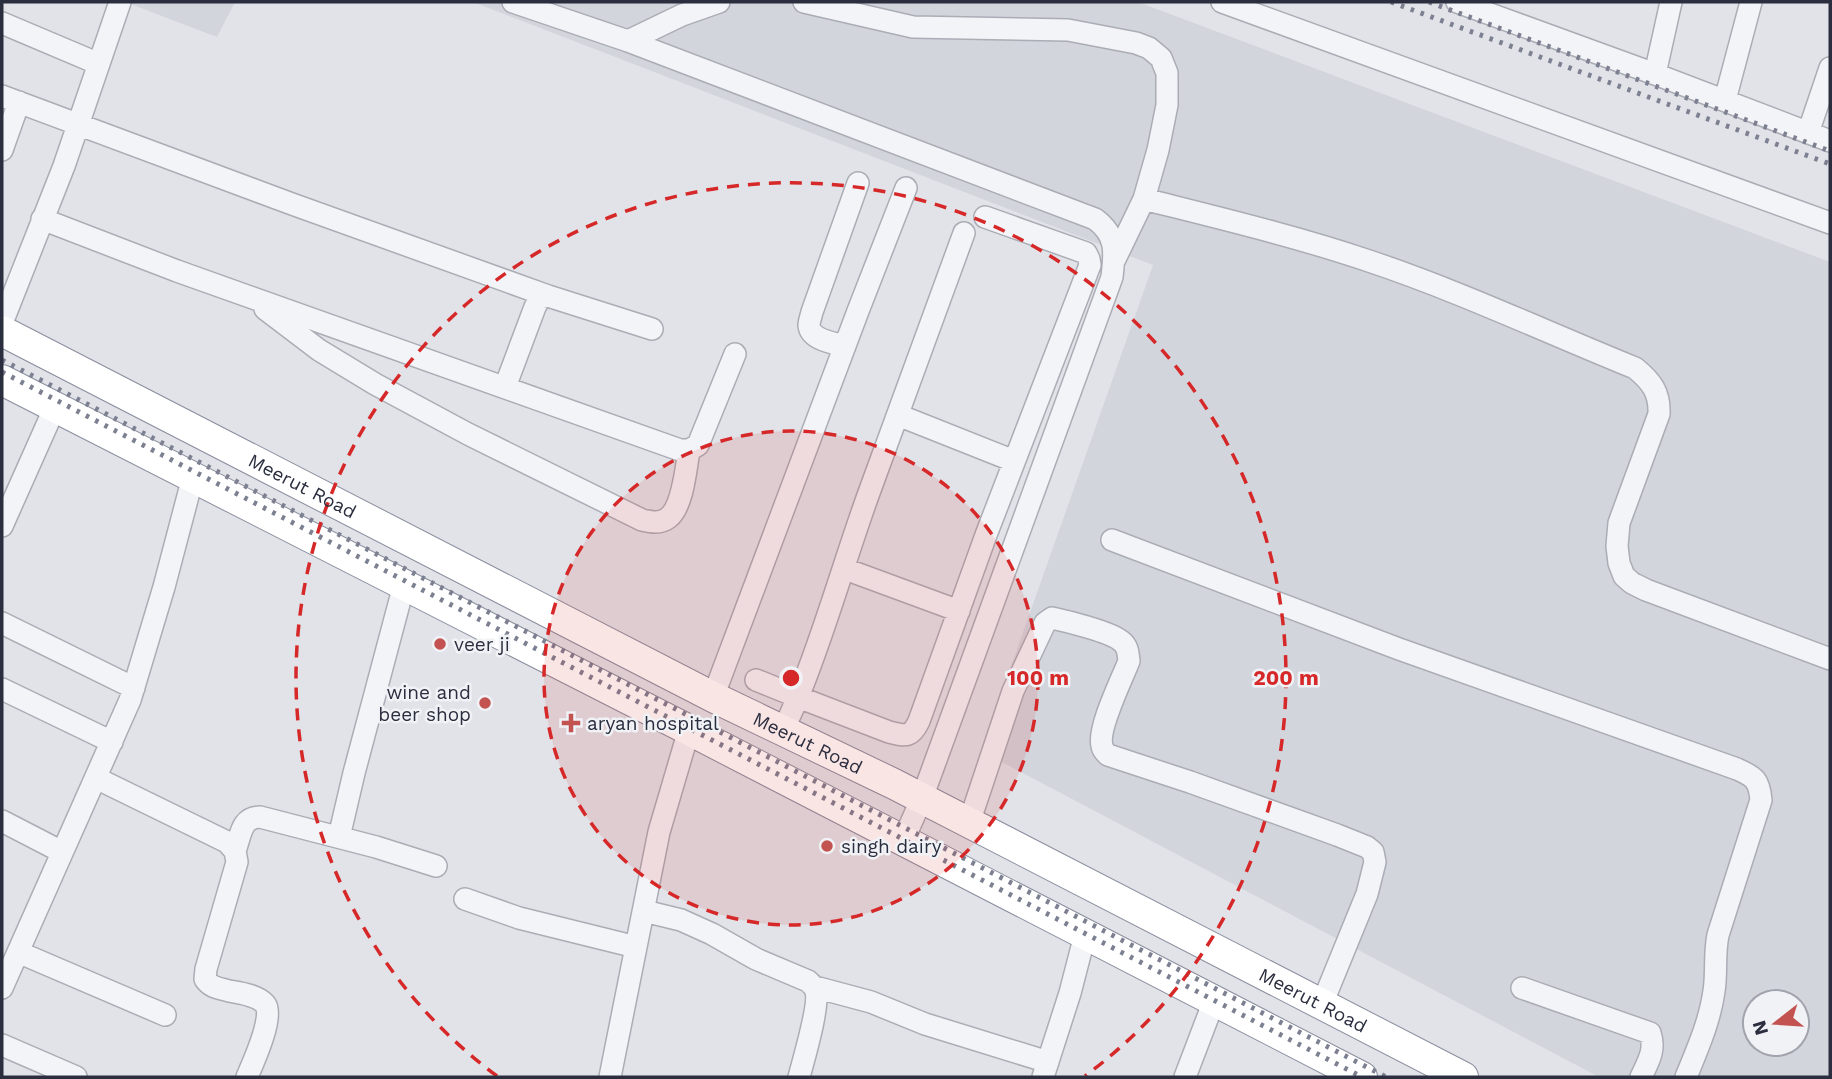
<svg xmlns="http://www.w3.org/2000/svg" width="1832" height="1079" font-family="'Work Sans',sans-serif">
<rect width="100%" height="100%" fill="#e1e3e8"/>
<path fill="#d3d5dd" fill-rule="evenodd" d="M125,2H235L217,37Z
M473,2H1138L1830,262V1077H1599L981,751L1153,265ZM1755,1002H1797V1044H1755Z"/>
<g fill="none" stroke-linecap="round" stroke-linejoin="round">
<g stroke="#aaadb5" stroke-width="24">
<path id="minor" d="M513,2L628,41L1095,219C1117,235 1115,252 1112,277L922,798L903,841
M804,2L913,27L1068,30L1136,43L1149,48L1161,58L1167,73V105L1158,150L1144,199L1115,259
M1222,2L1830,223
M1457,2L1655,74L1830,141
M2,23L99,64
M628,41L682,15L719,2
M1655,74L1671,2
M2,96L292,204L548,296
M1725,100L1751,2
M1808,133L1830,68
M2,150L19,102
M1144,199C1219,218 1295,236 1369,261C1459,291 1546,332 1635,368C1651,381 1660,392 1659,414L1619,523L1617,546L1619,563L1624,576L1632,583L1646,590L1830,659
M42,219L177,271L680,450H689L698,445L735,354
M265,309L319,350L375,384L468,434L642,520C651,522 660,524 668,518C683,507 686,468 689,450
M2,323L64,166L120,2
M845,346C834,343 810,340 809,325C809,321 811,317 812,312L858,183
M505,387L535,307L540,298L548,296L652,329
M898,415L1014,461
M2,526L55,407
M1112,540L1399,649L1737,769C1755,777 1759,780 1761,800L1718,935C1714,954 1717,973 1714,991C1710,1021 1697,1050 1686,1077
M845,569L959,611
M2,623L134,688
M756,680L798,697C826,629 845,558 870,490C901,404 933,319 964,233
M2,689L112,742
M713,697L858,311L906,188
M783,731L798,697L889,732C906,736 911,738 919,721L986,535L1090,265L1089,259L1086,253L985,217
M96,778L227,842L235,851L237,862L206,969L205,979C211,988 219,988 229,991C240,993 257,995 265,1004C275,1015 253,1063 247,1077
M2,821L62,852
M969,823L1013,691L1045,623L1052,618C1066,621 1111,632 1121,641C1128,646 1128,653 1129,661C1122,679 1097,729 1102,746C1103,751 1105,752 1108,755L1190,782L1337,835L1367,847L1373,852L1375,862L1367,894L1322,1004
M339,837L354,773L404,585
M235,851C241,835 241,817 260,817L376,847L436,866
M465,899L519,918L636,947
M644,911L681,920L712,934L756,959L808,981C811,984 814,986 815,989C821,1001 803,1062 799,1077
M18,952L165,1015
M815,987L871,1002L925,1024L1048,1062
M2,988L130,700L164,587L193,477
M1522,988L1650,1033C1656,1050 1648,1062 1641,1077
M2,1045L76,1077
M610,1077L659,832L689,730
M1043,1077L1070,993L1085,935
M1185,1077L1214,1001"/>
</g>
<g stroke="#898e9e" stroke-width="32">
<g id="highway">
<path id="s1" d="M2,331L713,697L894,784L1463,1077"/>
<path d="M2,380L689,730L1362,1077"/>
</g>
</g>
<use href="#minor" stroke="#f3f4f7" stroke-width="21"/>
<use href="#highway" stroke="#fff" stroke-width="30"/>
<path stroke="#7c8091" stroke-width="5" stroke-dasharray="3.5 7" stroke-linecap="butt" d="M1391,2L1830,164
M1429,2L1830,151
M2,360L1386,1077
M2,372L1362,1077"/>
</g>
<circle cx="791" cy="678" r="247" fill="#d62828" fill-opacity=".12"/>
<g fill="none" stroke="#d62828" stroke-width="3.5" stroke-dasharray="12 9">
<circle cx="791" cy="678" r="247"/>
<path d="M497 1076A495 495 0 1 1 1085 1076"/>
</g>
<g fill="#c35350" stroke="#f0f2f6" stroke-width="2.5">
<circle cx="440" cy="644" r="7"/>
<circle cx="485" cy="703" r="7"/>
<path d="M567.5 712.5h7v7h7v7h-7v7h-7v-7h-7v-7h7z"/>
<circle cx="827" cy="846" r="7"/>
</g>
<g text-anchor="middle" stroke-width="5" stroke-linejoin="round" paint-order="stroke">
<g font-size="19" fill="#2b2e3f" stroke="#f0f2f6">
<text dy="7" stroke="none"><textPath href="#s1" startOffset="338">Meerut Road</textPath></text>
<text dy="7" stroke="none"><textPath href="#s1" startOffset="905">Meerut Road</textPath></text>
<text dy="7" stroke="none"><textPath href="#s1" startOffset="1472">Meerut Road</textPath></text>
</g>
<g font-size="19" fill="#2b2e3f" stroke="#f0f2f6" text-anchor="start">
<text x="454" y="651">veer ji</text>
<text x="471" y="699" text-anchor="end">wine and<tspan x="471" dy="22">beer shop</tspan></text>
<text x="587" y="730">aryan hospital</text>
<text x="841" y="853">singh dairy</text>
</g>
</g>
<circle cx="791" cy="678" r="10" fill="#d62828" stroke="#f0f2f6" stroke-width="3.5"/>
<g font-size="21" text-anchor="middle" font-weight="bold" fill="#d62828" stroke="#f0f2f6" stroke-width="5" stroke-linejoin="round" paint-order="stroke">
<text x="1038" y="685">100 m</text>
<text x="1286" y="685">200 m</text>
</g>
<rect width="1832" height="1079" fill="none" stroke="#2b2e3f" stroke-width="7"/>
<g transform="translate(1776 1023) rotate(253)"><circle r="33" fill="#f0f2f6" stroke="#a1a4ad" stroke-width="2"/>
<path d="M0-5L12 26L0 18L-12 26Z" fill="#c35350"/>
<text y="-10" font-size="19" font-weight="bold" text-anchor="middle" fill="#2b2e3f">N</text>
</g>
</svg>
